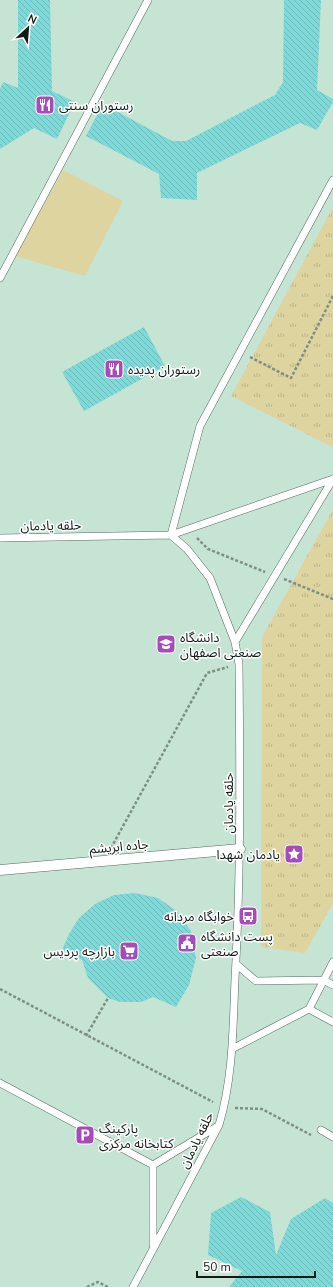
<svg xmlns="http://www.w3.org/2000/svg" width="333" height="1287" font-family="'Nunito Sans','Noto Sans Arabic',sans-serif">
<defs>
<pattern id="park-tufts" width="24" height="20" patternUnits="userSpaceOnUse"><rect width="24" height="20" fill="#ded4a0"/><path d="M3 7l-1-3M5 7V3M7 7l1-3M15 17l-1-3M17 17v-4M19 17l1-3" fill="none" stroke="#bdb589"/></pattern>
<pattern id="building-back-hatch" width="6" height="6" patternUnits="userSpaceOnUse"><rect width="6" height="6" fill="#7edad9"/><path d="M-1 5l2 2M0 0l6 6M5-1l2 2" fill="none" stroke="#6cbaba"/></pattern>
</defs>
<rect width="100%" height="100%" fill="#d8eee2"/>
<path fill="#c6e4d4" d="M0,0H333V1287H0Z"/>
<path fill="url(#park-tufts)" d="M333,207V444L332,447L231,396Z
M333,509V903L305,953L261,947L262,637Z"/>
<path fill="#ded4a0" d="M63,170L123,201L85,276L15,256Z"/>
<path fill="url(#building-back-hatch)" d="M18,0H50L52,91L75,102L57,139L34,128L0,149V89L3,82L18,88Z
M284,0H321L317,90L333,99V102L317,130L300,123L197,173V200L161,198L159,174L86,136L103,104L172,141H186L275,95L283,82Z
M144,327L165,366L84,411L62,372Z
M135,893L158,898L178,912L191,931L196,958L189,985L176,1007L153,997L141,1002H120L108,998L88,978L82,960L62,950L69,934L79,918L95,904L114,895Z
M241,1197L270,1212L276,1255L291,1219L325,1198L333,1203V1287H229L242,1271L208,1255L211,1213Z"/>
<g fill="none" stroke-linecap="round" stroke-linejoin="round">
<g stroke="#55685e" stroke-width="8">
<path id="service" d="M0,278L148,0
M171,535L200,426L333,180
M171,535L333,479
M0,538L171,535L187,549L210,578L235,642L239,664C240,769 241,874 235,979C233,1027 233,1079 219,1125L133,1287
M235,642L333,479
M236,964L256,981L323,980L333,985
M309,1009L333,1022
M232,1049L309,1009L333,962
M0,1083L153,1165
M321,1130L333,1137
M153,1165V1245
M153,1165L218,1126"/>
</g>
<g stroke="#55685e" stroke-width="11">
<path id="pedestrian" d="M0,870L240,849"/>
</g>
<path stroke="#7e8e86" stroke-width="2.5" stroke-dasharray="3 2" stroke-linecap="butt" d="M250,357L291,378L333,296
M197,538L208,549L265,572
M284,579L333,599
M111,848L207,673L228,667
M0,989L213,1102
M86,1036L108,998
M235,1108L262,1109L311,1135
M87,1287L98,1282L108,1287"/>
<use href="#service" stroke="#fff" stroke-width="7"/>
<use href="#pedestrian" stroke="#fff" stroke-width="10"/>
</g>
<defs>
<g id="restaurant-square" transform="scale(1)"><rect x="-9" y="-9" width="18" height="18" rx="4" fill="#a64cb8" stroke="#fff"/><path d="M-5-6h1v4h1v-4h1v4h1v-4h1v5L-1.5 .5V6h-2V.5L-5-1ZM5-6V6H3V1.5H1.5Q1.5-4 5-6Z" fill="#fff"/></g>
<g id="university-square" transform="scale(1)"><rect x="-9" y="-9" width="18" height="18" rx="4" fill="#a64cb8" stroke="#fff"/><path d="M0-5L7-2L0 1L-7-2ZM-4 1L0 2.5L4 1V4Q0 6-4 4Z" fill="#fff"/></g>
<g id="sight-square" transform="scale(1)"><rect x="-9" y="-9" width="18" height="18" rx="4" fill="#a64cb8" stroke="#fff"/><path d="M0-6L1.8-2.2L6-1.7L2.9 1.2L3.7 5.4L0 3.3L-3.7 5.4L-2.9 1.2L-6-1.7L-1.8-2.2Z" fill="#fff"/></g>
<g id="bus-square" transform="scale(1)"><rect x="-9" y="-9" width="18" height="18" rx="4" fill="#a64cb8" stroke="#fff"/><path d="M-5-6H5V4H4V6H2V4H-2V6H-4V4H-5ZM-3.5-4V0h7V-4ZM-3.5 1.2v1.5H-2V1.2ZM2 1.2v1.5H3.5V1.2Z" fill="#fff"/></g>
<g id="civic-square" transform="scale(1)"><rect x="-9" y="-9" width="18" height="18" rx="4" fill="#a64cb8" stroke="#fff"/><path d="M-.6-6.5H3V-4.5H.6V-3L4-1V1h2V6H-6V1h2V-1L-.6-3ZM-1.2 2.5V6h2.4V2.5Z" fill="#fff"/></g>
<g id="supermarket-square" transform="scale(1)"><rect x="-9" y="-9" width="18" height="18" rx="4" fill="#a64cb8" stroke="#fff"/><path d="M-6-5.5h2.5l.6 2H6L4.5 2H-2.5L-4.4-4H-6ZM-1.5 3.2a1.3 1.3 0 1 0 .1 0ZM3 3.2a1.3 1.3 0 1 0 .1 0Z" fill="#fff"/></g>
<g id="parking-square" transform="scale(1)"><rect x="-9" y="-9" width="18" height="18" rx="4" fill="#a64cb8" stroke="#fff"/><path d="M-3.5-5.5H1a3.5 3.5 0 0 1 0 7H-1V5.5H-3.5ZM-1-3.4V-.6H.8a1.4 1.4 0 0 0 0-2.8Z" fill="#fff"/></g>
</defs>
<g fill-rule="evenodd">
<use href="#restaurant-square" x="45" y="105"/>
<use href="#restaurant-square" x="114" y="369"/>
<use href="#university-square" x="166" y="644"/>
<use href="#sight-square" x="294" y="854"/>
<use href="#bus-square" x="248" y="916"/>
<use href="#civic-square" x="187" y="943"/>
<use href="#supermarket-square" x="129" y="951"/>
<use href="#parking-square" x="85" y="1135"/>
</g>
<g text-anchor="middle" stroke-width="3" stroke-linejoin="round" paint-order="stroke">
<g font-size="13" fill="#121a16" stroke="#fff" text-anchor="start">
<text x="59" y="110">رستوران سنتی</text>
<text x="128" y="374">رستوران پدیده</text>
<text x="180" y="642">دانشگاه<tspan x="180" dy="15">صنعتی اصفهان</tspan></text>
<text x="280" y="859" text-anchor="end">یادمان شهدا</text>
<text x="234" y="921" text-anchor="end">خوابگاه مردانه</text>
<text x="201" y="941">پست دانشگاه<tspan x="201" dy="15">صنعتی</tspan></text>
<text x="115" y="956" text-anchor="end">بازارچه پردیس</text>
<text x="99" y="1133">پارکینگ<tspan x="99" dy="15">کتابخانه مرکزی</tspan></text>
</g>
<g font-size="13" fill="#121a16" stroke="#fff">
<text transform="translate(51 525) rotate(-1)" y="5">حلقه یادمان</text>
<text transform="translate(228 803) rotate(-90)" y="5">حلقه یادمان</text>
<text transform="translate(119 846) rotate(-5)" y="5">جاده ابریشم</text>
<text transform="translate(196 1140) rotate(-64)" y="5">حلقه یادمان</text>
</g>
</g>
<g transform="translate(28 28) rotate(26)" stroke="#ffffff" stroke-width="3" paint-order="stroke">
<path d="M0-3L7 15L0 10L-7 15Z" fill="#121a16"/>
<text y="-6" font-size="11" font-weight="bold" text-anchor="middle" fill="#121a16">N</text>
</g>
<path d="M197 1271v6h118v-6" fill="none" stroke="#121a16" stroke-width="2"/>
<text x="203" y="1271" font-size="12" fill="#121a16" stroke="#ffffff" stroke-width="3" paint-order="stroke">50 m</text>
</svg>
